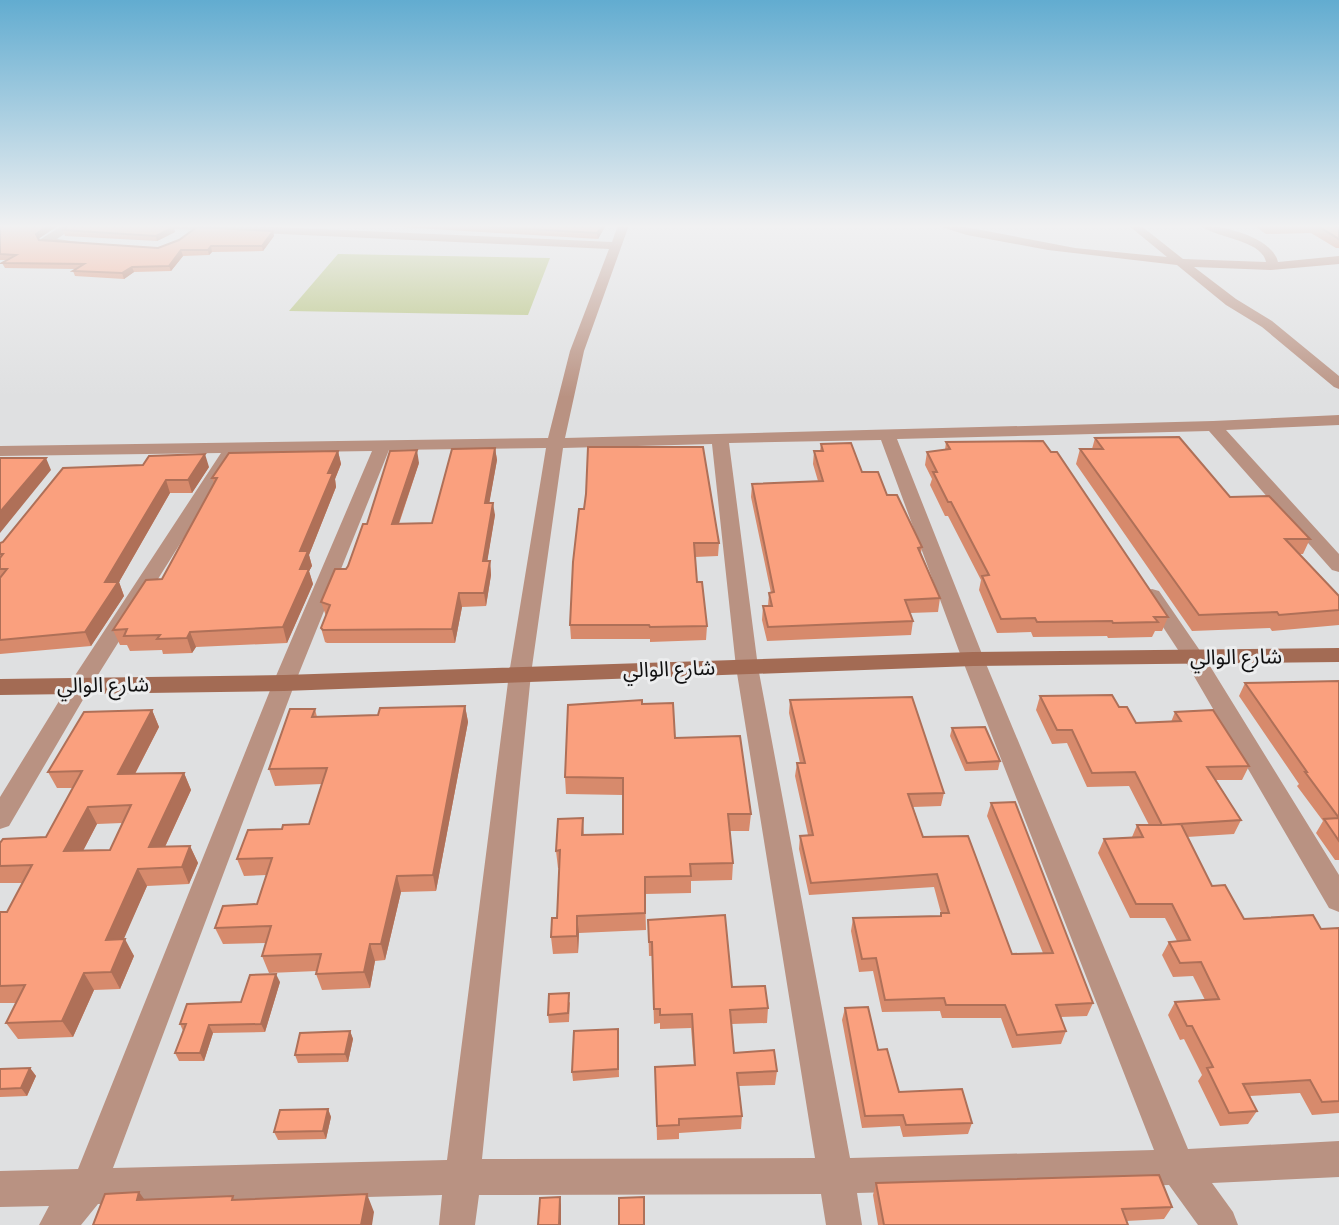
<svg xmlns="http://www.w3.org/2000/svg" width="1339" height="1225" font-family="Figtree,'Noto Sans Arabic',sans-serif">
<rect width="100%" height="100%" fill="#dfe0e1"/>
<path fill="#b3c178" d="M338,254L550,258L528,315L289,311Z"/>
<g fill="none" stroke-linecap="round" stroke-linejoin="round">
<path fill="#b99282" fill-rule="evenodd" d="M63,225H77L57,239L78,242V246L41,243V239Z
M146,225H233L612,242L618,225H629L584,351L565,438L1213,421L1339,415V425L1226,430L1339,554V572L1332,570L1209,431L897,439L984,659L1188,1149L1339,1141V1177L1212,1183L1233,1212L1238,1225H1198L1169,1185L857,1193L862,1225H826L821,1194L479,1195L475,1225H439L442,1195L98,1204L81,1225H39L49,1206L0,1207V1171L78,1169L273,683L372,451L233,453L235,456L91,686L9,826L0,829V797L72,680L221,453L0,456V446L548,438L570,351L609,249L151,228ZM881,440L962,659L1154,1150L850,1158L758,667L729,443ZM712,444L736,667L815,1158L482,1159L531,674L563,448ZM546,448L509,674L447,1160L113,1168L295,683L389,450Z
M935,225H955L1075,248L1167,257L1128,225H1140L1183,259L1266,262C1261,239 1216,239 1200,225C1222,225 1272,237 1278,262L1339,256V264L1271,270L1194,267L1236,299L1272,321L1339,376V389L1334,387L1262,327L1226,305L1177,265L1048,250L967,235Z
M1152,589L1159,591L1205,658L1339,875V912L1329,908L1184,659L1142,595L1145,591Z"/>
<path fill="#a36b54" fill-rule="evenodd" d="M1339,648V662L973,666L284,691L0,695V679L284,675L973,652Z"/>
</g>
<path fill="#d78a6c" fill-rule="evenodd" d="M0,225H59L38,239L39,240L158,248L273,231L274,236L263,251L212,252L209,255L183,256L171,271L134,272L124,279L75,276L73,271L75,269L5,268L2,263L7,260H0Z
M367,225H606L598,239Z
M1253,225H1339V248H1336L1311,233L1266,234Z
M63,230L175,232L157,241L65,236Z
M1095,438L1230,497L1310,539L1303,554H1299L1339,596V625L1272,631L1270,628L1192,631L1076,464L1080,449H1092Z
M946,442L1168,617L1162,631H1155L1152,637L1108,638L1107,636L1033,637L1031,632L997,633L979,590L981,580L948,516H945L930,485L932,479L925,465L927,452L945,450Z
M821,444L862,472L887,495L922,547L921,553L940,598L938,612L910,613L913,621L911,635L767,641L762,620L763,606H768L769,593H771L751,497L752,484L818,481L813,464L814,451H820Z
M495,448L497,460L489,503L495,515L487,561H490L491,575L486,606L462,607L455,643H327L325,642L321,628L326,616L321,602L346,569L367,524L419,463L399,524L432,523Z
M338,451L341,464L335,479L336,487L309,555L312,566L309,571L313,584L287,643L196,647L192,653L163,654L162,650L130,651L127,645H120L113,630L162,579L214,484L212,478Z
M209,467L192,493H170L119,582L124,596L91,646L0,654V543L3,542L63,468Z
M586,494L719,543L718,556L695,557L697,582L707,626L706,640L650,642V639H571L570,625Z
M1339,681V860H1335L1316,833L1323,821L1297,786L1299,784L1239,696L1245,683Z
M1040,696L1119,707L1136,723L1171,722L1175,712L1249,766L1242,780H1216L1241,820L1234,834L1187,837L1212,886L1244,919L1321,929L1339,928V1113L1312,1115L1300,1093L1250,1096L1257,1111L1248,1124L1220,1126L1198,1081L1202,1075L1184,1039L1180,1040L1168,1015L1175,1002L1205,1000L1193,976L1173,977L1162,955L1169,942L1177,941L1165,918H1130L1098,853L1104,839L1132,837L1137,825H1149L1129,786L1087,787L1067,743L1052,744L1036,710Z
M790,700L944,793L941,806L913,807L923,837L1012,954L1043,953L987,816L991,803L1093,1003L1087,1016L1061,1017L1066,1031L1061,1044L1012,1048L1001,1018H942L940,1011L882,1012L873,971L859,972L851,931L853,918L940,916L941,913L934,887L809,895L799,849L800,836L808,835L795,776L797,763H800L789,713Z
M642,704L751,814L749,831H730L733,863L732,880L691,881V893L645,894L646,930L579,933L578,953L553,954L551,937L557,918L559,868H558L556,851L583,818L584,835L623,834V795L566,794L565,777Z
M465,706L468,722L436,891L401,892L385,960L375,961L370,988L322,990L316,974L317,971L269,973L262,956L266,943L223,944L215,928L257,904L267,875L244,876L237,859L282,829L309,824L322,784L275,786L269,769L315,709L317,717L378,715Z
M152,710L159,727L135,774L184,773L191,790L165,847L190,846L198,863L189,884L147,886L123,939L134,956L120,989L94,990L73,1037L18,1039L6,1023L17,1003H0V912H7L23,883H0V843L46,837L73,788H57L48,772ZM122,823L110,850L83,851L97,824Z
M952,728L1000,761L998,770L965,771L950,736Z
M648,920L732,987L768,1008L767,1023L732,1024L734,1053L777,1071L775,1085L739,1086L742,1116L741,1129L679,1133V1139L657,1140L655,1067L694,1065L691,1028L660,1029V1023L654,1024L652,956H649Z
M280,982L265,1032L213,1033L204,1061H179L175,1053L183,1031L180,1024L241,1002Z
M570,1002L569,1022L549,1023L548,1015Z
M845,1008L878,1050L899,1092L972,1123L968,1134L903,1137L900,1126L862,1128L842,1020Z
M618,1029L619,1077L573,1081L572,1072Z
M350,1031L353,1039L348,1062L298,1063L295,1055Z
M30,1068L36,1076L27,1096L0,1097V1069Z
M328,1109L331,1117L326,1139L278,1140L274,1132Z
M876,1183L1172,1207L1164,1219L1126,1221L1128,1225H878L873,1195Z"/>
<path fill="#af7058" d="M49,225H59L38,239L36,234Z
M603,225H606L598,239L597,233Z
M174,227L175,232L157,241L156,236Z
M273,231L274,236L263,251L262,246Z
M211,246L212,252L209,255L208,250Z
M181,250L183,256L171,271L169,266Z
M132,267L134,272L124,279L122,273Z
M495,448L497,460L487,516L485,503Z
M417,450L419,463L394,537L392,524Z
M338,451L341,464L335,479L336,487L309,555L312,566L309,571L313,584L287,643L283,627L300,569V551L328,473Z
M205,454L209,467L192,493L188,480Z
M46,458L51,470L0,533V512Z
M166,480L170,493L119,582L124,596L91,646L85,632L105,582Z
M493,503L495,515L485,575L483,561Z
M490,561L491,575L486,606L484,593Z
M459,593L462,607L455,643L452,629Z
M190,632L196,647L192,653L187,638Z
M465,706L468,722L436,891L433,875Z
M152,710L159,727L126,791L118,774Z
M184,773L191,790L157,864L149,847Z
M88,807L97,824L74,868L64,851Z
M190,846L198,863L189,884L182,867Z
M138,869L147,886L116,957L106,940Z
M397,876L401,892L385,960L381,944Z
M577,916L579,933L578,953L577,936Z
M125,939L134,956L120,989L111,972Z
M370,944L375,961L370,988L364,972Z
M84,973L94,990L73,1037L62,1021Z
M276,974L280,982L265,1032L261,1024Z
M209,1025L213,1033L204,1061L200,1053Z
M350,1031L353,1039L348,1062L345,1054Z
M30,1068L36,1076L27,1096L21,1088Z
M328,1109L331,1117L326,1139L323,1131Z
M139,1192L152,1210L137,1200Z
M367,1194L374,1212L372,1225H361Z
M560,1197L561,1205V1225H559Z"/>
<path fill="#faa07e" stroke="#af7058" stroke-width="2" fill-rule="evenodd" d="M0,225H49L36,234L39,240L158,248L179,240L197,227L273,231L262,246H211L208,250H181L169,266L132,267L122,273L73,271L84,264L2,263L16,255L0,254Z
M70,225H151L174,227L156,236L63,230Z
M459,225H603L597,233Z
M1316,225H1339V239Z
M1179,437L1230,497L1269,496L1310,539H1285L1339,596V610L1279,615L1277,612L1199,615L1080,449H1103L1095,438Z
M1043,441L1051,452H1057L1168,617H1154L1158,622L1113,623L1112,621L1037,622L1035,618L1001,619L982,576L989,575L951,502H948L933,472H937L927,452L950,449L946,442Z
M851,443L862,472H878L887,495H897L922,547L918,548L940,598L905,600L913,621L768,627L763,606H772L769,593L774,592L752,484L823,481L814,451H823L821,444Z
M588,447H703L719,543H694L697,582H702L707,626L650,627L649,625H570L573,562L579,509H584L586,494Z
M495,448L485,503H493L483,561H490L484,593H459L452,629L323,630L321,628L330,605L321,602L335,569H346L348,566L363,524H367L390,451L417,450L392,524L432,523L452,449Z
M338,451L328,473H333L300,551H308L300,569H309L283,627L190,632L187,638L157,639L160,635L124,636L127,629L113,630L146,580L162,579L217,478H212L229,453Z
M205,454L188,480H166L105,582H118L85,632L0,640V578L7,569H0V558L3,554H0V543L3,542L63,468L143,465L149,456Z
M0,458H46L0,512Z
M1339,681V818L1305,772H1307L1245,683Z
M1112,695L1119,707H1127L1136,723L1181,721L1175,712L1213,710L1249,766L1207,767L1241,820L1163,825L1181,824L1212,886L1225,885L1244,919L1313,915L1321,929L1339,928V1101L1322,1102L1310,1080L1243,1084L1257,1111L1229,1113L1207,1068L1213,1067L1192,1026H1187L1175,1002L1219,999L1201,962L1180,963L1169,942L1190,940L1172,904H1136L1104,839L1143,837L1137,825H1162L1135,772L1092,773L1072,730H1057L1040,696Z
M912,697L944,793L908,794L923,837L968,836L1012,954L1053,953L991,803L1015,802L1093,1003L1056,1005L1066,1031L1017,1035L1005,1005H946L944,998L885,1000L876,958L862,959L853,918L941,916V913H949L937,874L811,883L800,836L813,835L797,763H805L790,700Z
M642,700V704L673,703L675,738L740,736L751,814H728L733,863L690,864L691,876L645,877V913L577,916V936L551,937L552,918H557L560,850L556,851L558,819L583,818L582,835L623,834V778L565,777L568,705Z
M465,706L433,875L397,876L381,944H370L364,972L316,974L321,954L262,956L271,926L215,928L223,906L257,904L272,858L237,859L248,830L282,829L283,825L309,824L327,768L269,769L290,709H315L312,717L378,715L380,708Z
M152,710L118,774L184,773L149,847L190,846L182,867L138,869L106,940L125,939L111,972L84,973L62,1021L6,1023L25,985L0,986V912H7L32,865L0,866V843L3,839L46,837L82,771L48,772L84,712ZM131,805L110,850L64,851L88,807Z
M985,727L1000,761L967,763L952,728Z
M1339,818V841L1324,819Z
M725,915L732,987L765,986L768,1008L730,1010L734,1053L774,1050L777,1071L737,1073L742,1116L679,1119V1125L657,1126L655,1067L695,1065L692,1014L660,1015V1009H654L652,942H649L648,920Z
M276,974L261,1024L209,1025L200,1053H175L186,1024H180L187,1004L241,1002L250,975Z
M569,993L568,1013L548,1015L549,994Z
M868,1007L878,1050L887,1049L899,1092L962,1089L972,1123L906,1125L903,1115L865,1116L845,1008Z
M618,1029V1069L572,1072L574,1031Z
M350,1031L345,1054L295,1055L300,1033Z
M30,1068L21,1088L0,1089V1069Z
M328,1109L323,1131L274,1132L280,1110Z
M1159,1175L1172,1207L1122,1209L1128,1225H884L876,1183Z
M139,1192L137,1200L233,1196L232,1200L367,1194L361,1225H93L105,1194Z
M560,1197L559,1225H538L540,1198Z
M644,1197V1225H619V1198Z"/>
<linearGradient id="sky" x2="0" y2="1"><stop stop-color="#62acd0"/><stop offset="0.57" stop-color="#f1f1f2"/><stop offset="1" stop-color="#f1f1f2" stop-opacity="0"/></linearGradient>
<rect width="1339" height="397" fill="url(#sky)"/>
<g text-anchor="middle" stroke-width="6" stroke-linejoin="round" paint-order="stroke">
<g font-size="21" fill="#101011" stroke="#ecedee">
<text transform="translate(1236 657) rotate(-1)" y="7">شارع الوالي</text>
<text transform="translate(669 669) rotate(-2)" y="7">شارع الوالي</text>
<text transform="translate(103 685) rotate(-1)" y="7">شارع الوالي</text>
</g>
</g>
</svg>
